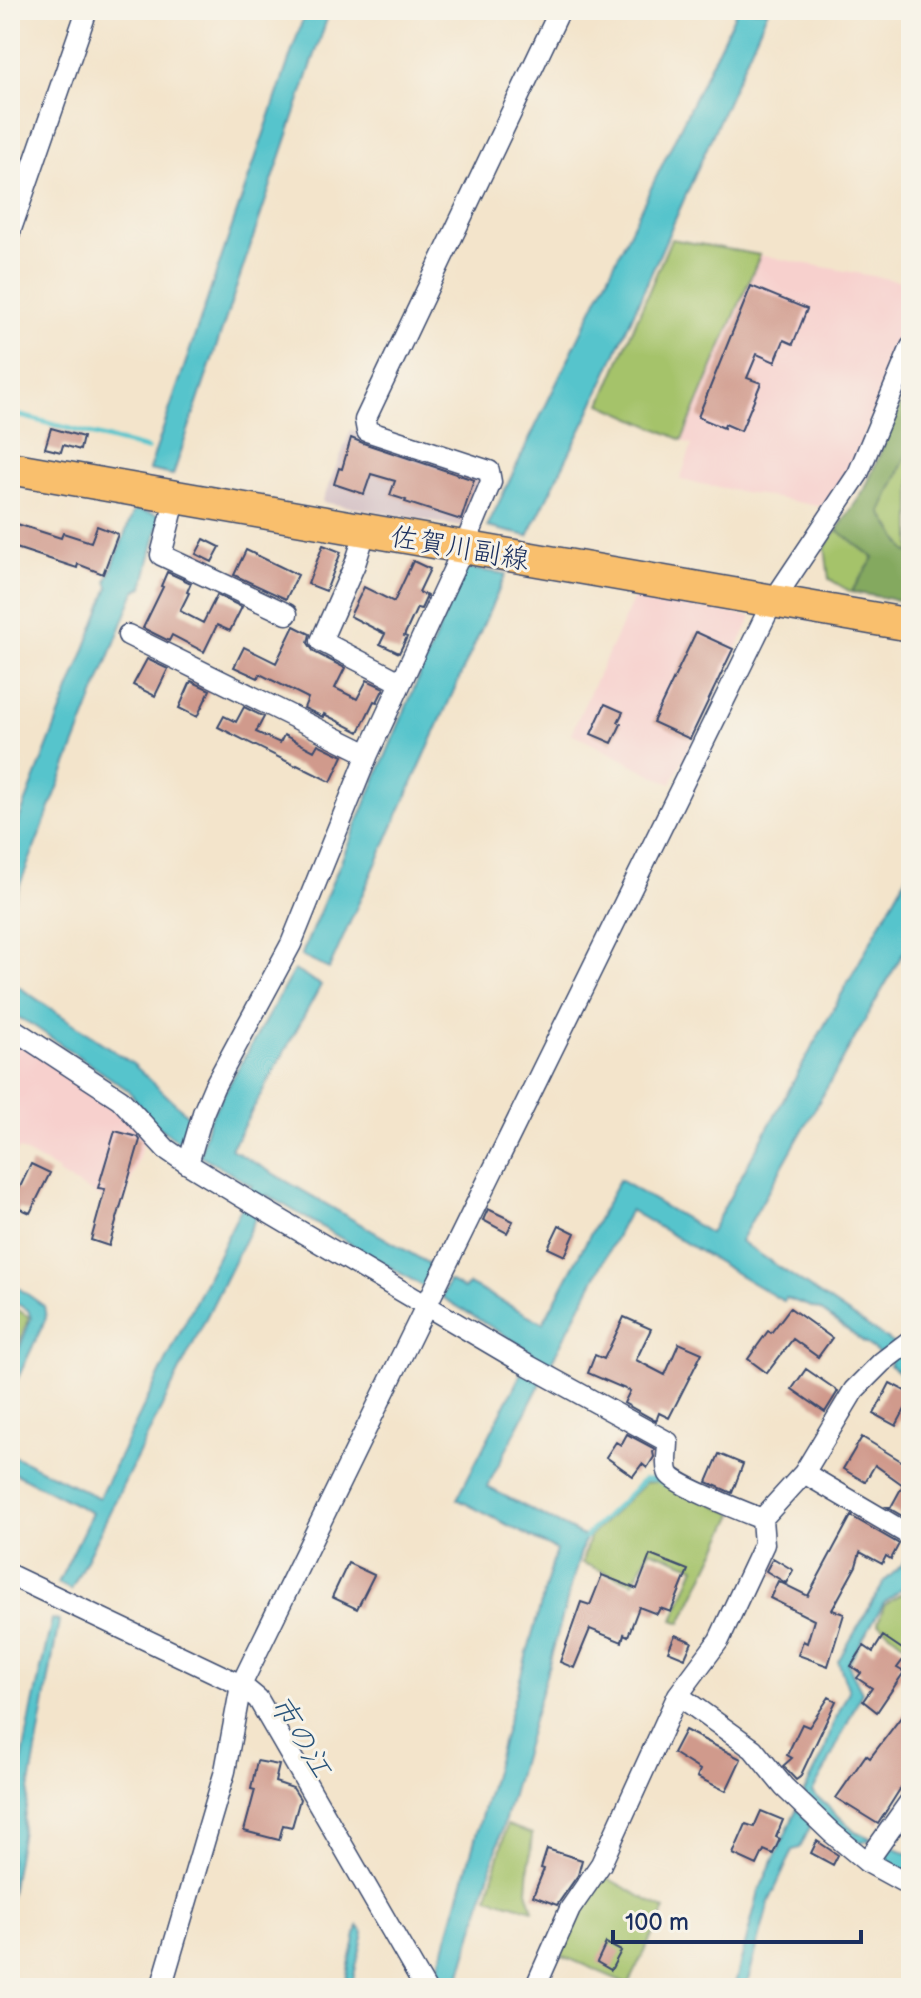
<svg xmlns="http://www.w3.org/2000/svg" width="921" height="1998" font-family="'Balsamiq Sans','Klee One',sans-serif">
<rect width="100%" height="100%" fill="#f7f3e8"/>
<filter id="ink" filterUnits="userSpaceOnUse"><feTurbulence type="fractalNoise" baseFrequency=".0125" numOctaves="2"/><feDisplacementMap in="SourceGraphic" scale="16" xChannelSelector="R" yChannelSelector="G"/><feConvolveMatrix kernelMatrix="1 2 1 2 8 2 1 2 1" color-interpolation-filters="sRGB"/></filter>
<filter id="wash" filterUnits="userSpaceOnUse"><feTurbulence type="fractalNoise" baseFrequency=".006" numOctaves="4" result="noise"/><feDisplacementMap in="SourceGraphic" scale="32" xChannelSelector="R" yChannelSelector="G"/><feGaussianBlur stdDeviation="1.8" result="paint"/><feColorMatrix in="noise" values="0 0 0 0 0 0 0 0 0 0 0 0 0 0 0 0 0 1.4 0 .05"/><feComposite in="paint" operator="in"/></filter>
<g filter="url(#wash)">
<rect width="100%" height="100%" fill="#f3e4cb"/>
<path fill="#f7d0cd" d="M671,239L911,283V323L849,472L823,507L680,480L692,445L601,404Z
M635,596L752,617L671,784L571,733Z
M22,1039L111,1098L130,1119L144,1140L122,1209L58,1174L59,1171L19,1149L15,1154L10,1152V1059Z"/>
<path fill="#d2bec3" d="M351,430L489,476L462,527L322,502Z"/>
<path fill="#a5c36a" stroke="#607964" stroke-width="2" d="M671,239L760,255L682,440L601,404Z
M911,445V553L906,551L881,512Z
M837,530L874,558L851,592L829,579L825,547Z
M10,1305L29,1317L10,1366Z
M664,1481L734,1514L681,1623L673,1620L695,1567L650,1550L633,1583L582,1563L589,1537L645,1483Z
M902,1593L911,1599V1650L878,1623L884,1606Z
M507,1825L532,1834L527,1890L533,1910L488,1897Z
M600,1874L665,1910L628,1984L556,1953Z"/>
<path fill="#84a95e" stroke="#506c5e" stroke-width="2" d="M911,379V445L881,512L906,551L911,553V601L909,602L851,592L874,558L837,530L865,489Z"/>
<path fill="#56c4cc" stroke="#387a95" stroke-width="2" d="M306,10H330L173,475L149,470Z
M737,10H768L587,418L528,536L487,527Z
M134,510L161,515L143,587L135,591L10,910V843L109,587L107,581Z
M465,568L506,574L329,969L301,956Z
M911,868V939L740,1241L906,1352L911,1349V1382L889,1365L891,1362L820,1310L786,1298L783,1301L630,1210L487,1487L585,1537L458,1985L459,1988H435L434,1985L556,1550L457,1499L532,1352L442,1297L449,1281L464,1289L469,1284L543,1323L619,1180L710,1233Z
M294,970L321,985L231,1149L436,1268L426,1288L267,1195L71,1590L58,1583L92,1513L10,1471V1454L99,1498L252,1186L200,1155L209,1120Z
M10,981L133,1064L195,1122L187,1148L154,1123L128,1090L31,1024L10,1013Z
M10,1282L44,1306L46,1318L10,1395V1373L31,1318L28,1310L10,1300Z
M911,1542V1564L905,1586L884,1603L848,1664L862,1692L827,1766L812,1792L855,1831L872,1839L861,1843L848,1836L803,1794L824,1753L832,1726L849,1691L838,1661L885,1581L902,1565Z
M52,1619L59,1621L10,1898V1826L32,1709Z
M797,1809L811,1825L800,1848L793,1850L769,1902L746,1988H734L759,1891Z
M889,1845L911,1855V1874L883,1860Z
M358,1926L364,1933L351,1988H344Z"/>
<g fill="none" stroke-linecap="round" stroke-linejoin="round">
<path stroke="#56c4cc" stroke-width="5" d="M10,413L147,449
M585,1537L644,1480L655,1479L667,1485
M905,1586L911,1590"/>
</g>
<g id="blocks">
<path fill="#d09a8c" d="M751,286L807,309L793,344L784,340L775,362L757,354L747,378L761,383L741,431L725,424L724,428L698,417Z
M51,428L83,437L80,450L63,445L61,452L45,448Z
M351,438L363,443L474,480L461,520L405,502L406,500L390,495L395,481L371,474L364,494L334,484L339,468L342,469Z
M17,524L61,538L63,533L91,542L97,526L118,534L103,574L78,564L77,568L10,546Z
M204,539L220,547L212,562L196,554Z
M323,545L341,552L326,591L308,584Z
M246,550L298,575L286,599L234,575Z
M413,561L430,569L419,592L427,596L421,609L417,608L404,636L407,637L399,653L380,644L385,634L350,616L364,587L394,602Z
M167,572L191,583L187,592L189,593L180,611L203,623L217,595L242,607L230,631L217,625L204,652L172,635L169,641L143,628L163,587L161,586Z
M294,626L310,634L308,643L314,652L345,668L335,688L357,699L367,680L384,688L377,702L374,701L359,732L324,714L323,717L304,708L308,698L260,674L258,678L234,667L244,647L276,663Z
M696,632L733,649L690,739L653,722Z
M147,659L168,669L155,696L133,685Z
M191,681L210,690L197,717L179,708Z
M605,704L623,712L618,722L621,724L612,743L591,734Z
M244,707L264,717L256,732L280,743L284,735L314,751L318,744L343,756L331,782L297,765L296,766L218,727L224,716L236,722Z
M115,1131L138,1137L140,1140L109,1246L91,1240L105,1189L98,1188Z
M31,1164L50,1173L30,1213L19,1208L10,1227V1184L19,1189Z
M488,1209L513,1221L507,1233L483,1220Z
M559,1225L575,1233L565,1256L548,1248Z
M790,1308L832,1338L818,1357L793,1339L767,1373L748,1359L768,1331L771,1333Z
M624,1317L651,1329L636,1360L665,1375L679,1343L702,1353L669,1418L659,1413L656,1421L624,1403L630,1391L588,1373L595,1355L604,1359Z
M806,1369L838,1391L825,1412L792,1389Z
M890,1383L911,1394V1398L896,1426L874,1414Z
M627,1434L655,1449L653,1452L654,1457L647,1468L642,1464L633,1476L606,1457L616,1442L621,1445Z
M862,1437L911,1467V1521L887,1507H891L903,1485L875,1465L865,1482L843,1469Z
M719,1454L743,1464L732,1493L707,1482Z
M851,1516L899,1544L891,1559L886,1556L882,1564L860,1552L856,1566L832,1610L844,1614L828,1666L798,1655L803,1641L807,1643L814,1620L770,1598L778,1581L808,1596Z
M650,1555L688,1570L671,1612L660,1608L657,1614L639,1607L628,1636L624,1634L622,1642L590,1629L574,1668L560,1662L581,1602L590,1605L602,1575L637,1589Z
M773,1558L793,1570L786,1583L766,1571Z
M348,1563L374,1575L357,1609L332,1597Z
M675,1635L692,1642L685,1658L668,1651Z
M883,1636L908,1653L897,1668L904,1672L877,1712L863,1701L872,1688L857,1678L861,1673L851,1666L864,1646L873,1652Z
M829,1697L836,1701L800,1777L796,1780L783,1766L792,1758L787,1755L802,1724L809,1727Z
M911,1704V1787L906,1788L902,1786L878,1824L836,1798L866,1755L870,1758Z
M685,1730L741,1759L726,1791L697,1777L700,1770L673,1753Z
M257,1761L279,1765L275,1782L293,1788L300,1799L292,1827L283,1825L279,1840L244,1831L255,1790L251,1789Z
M761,1811L783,1820L776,1837L780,1839L773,1854L764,1850L757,1865L733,1854L746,1824L754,1827Z
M817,1841L838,1855L833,1865L811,1853Z
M547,1849L582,1860L578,1875L557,1905L533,1896L544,1869L541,1868Z
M606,1943L621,1951L611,1970L597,1962Z"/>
</g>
</g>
<g filter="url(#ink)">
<use href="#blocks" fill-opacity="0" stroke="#3b4a6e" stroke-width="2"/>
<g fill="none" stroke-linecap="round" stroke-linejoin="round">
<g stroke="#3b4a6e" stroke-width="23">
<path id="minor" d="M10,232L87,10
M176,497L161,555L287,614
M366,530L355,564L321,641L400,682
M128,635L368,754
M10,1027L120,1099L166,1149L188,1164L242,1197L522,1362L668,1442C668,1451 665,1466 669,1474C675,1485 747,1513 762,1519
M188,1164L203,1113L214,1087L291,944L368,754L464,547L491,482L489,471L367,431L365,420L560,10
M804,1473L911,1536
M10,1575L241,1685L258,1699L425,1988
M678,1695L753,1749L784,1787L832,1833L867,1862L911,1886
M867,1862L911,1800
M161,1988L225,1771L241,1685L427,1304L773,601L858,474L911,347
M535,1988L570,1909L601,1864L678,1695L719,1640L764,1544L762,1519L804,1473L854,1390L882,1362L911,1340"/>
</g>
<g stroke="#3b4a6e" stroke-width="35">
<path id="primary" d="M10,468L911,625"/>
</g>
<use href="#minor" stroke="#fff" stroke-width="20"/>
<use href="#primary" stroke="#f9bf6d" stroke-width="32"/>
</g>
</g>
<g text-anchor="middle" stroke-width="6" stroke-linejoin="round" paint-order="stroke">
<g font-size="28" fill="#1b2f5e" stroke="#f7f3e8">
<text transform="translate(460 547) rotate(10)" y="10">佐賀川副線</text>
</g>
<g font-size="30" font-style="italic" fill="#2a547a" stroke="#f7f3e8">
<text transform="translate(301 1736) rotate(59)" y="10">市の江</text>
</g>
</g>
<rect width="921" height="1998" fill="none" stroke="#f7f3e8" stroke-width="40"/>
<path d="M613 1930v12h248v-12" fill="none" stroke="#1b2f5e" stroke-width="4"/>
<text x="625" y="1930" font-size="24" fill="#1b2f5e" stroke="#f7f3e8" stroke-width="6" paint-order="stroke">100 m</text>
</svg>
